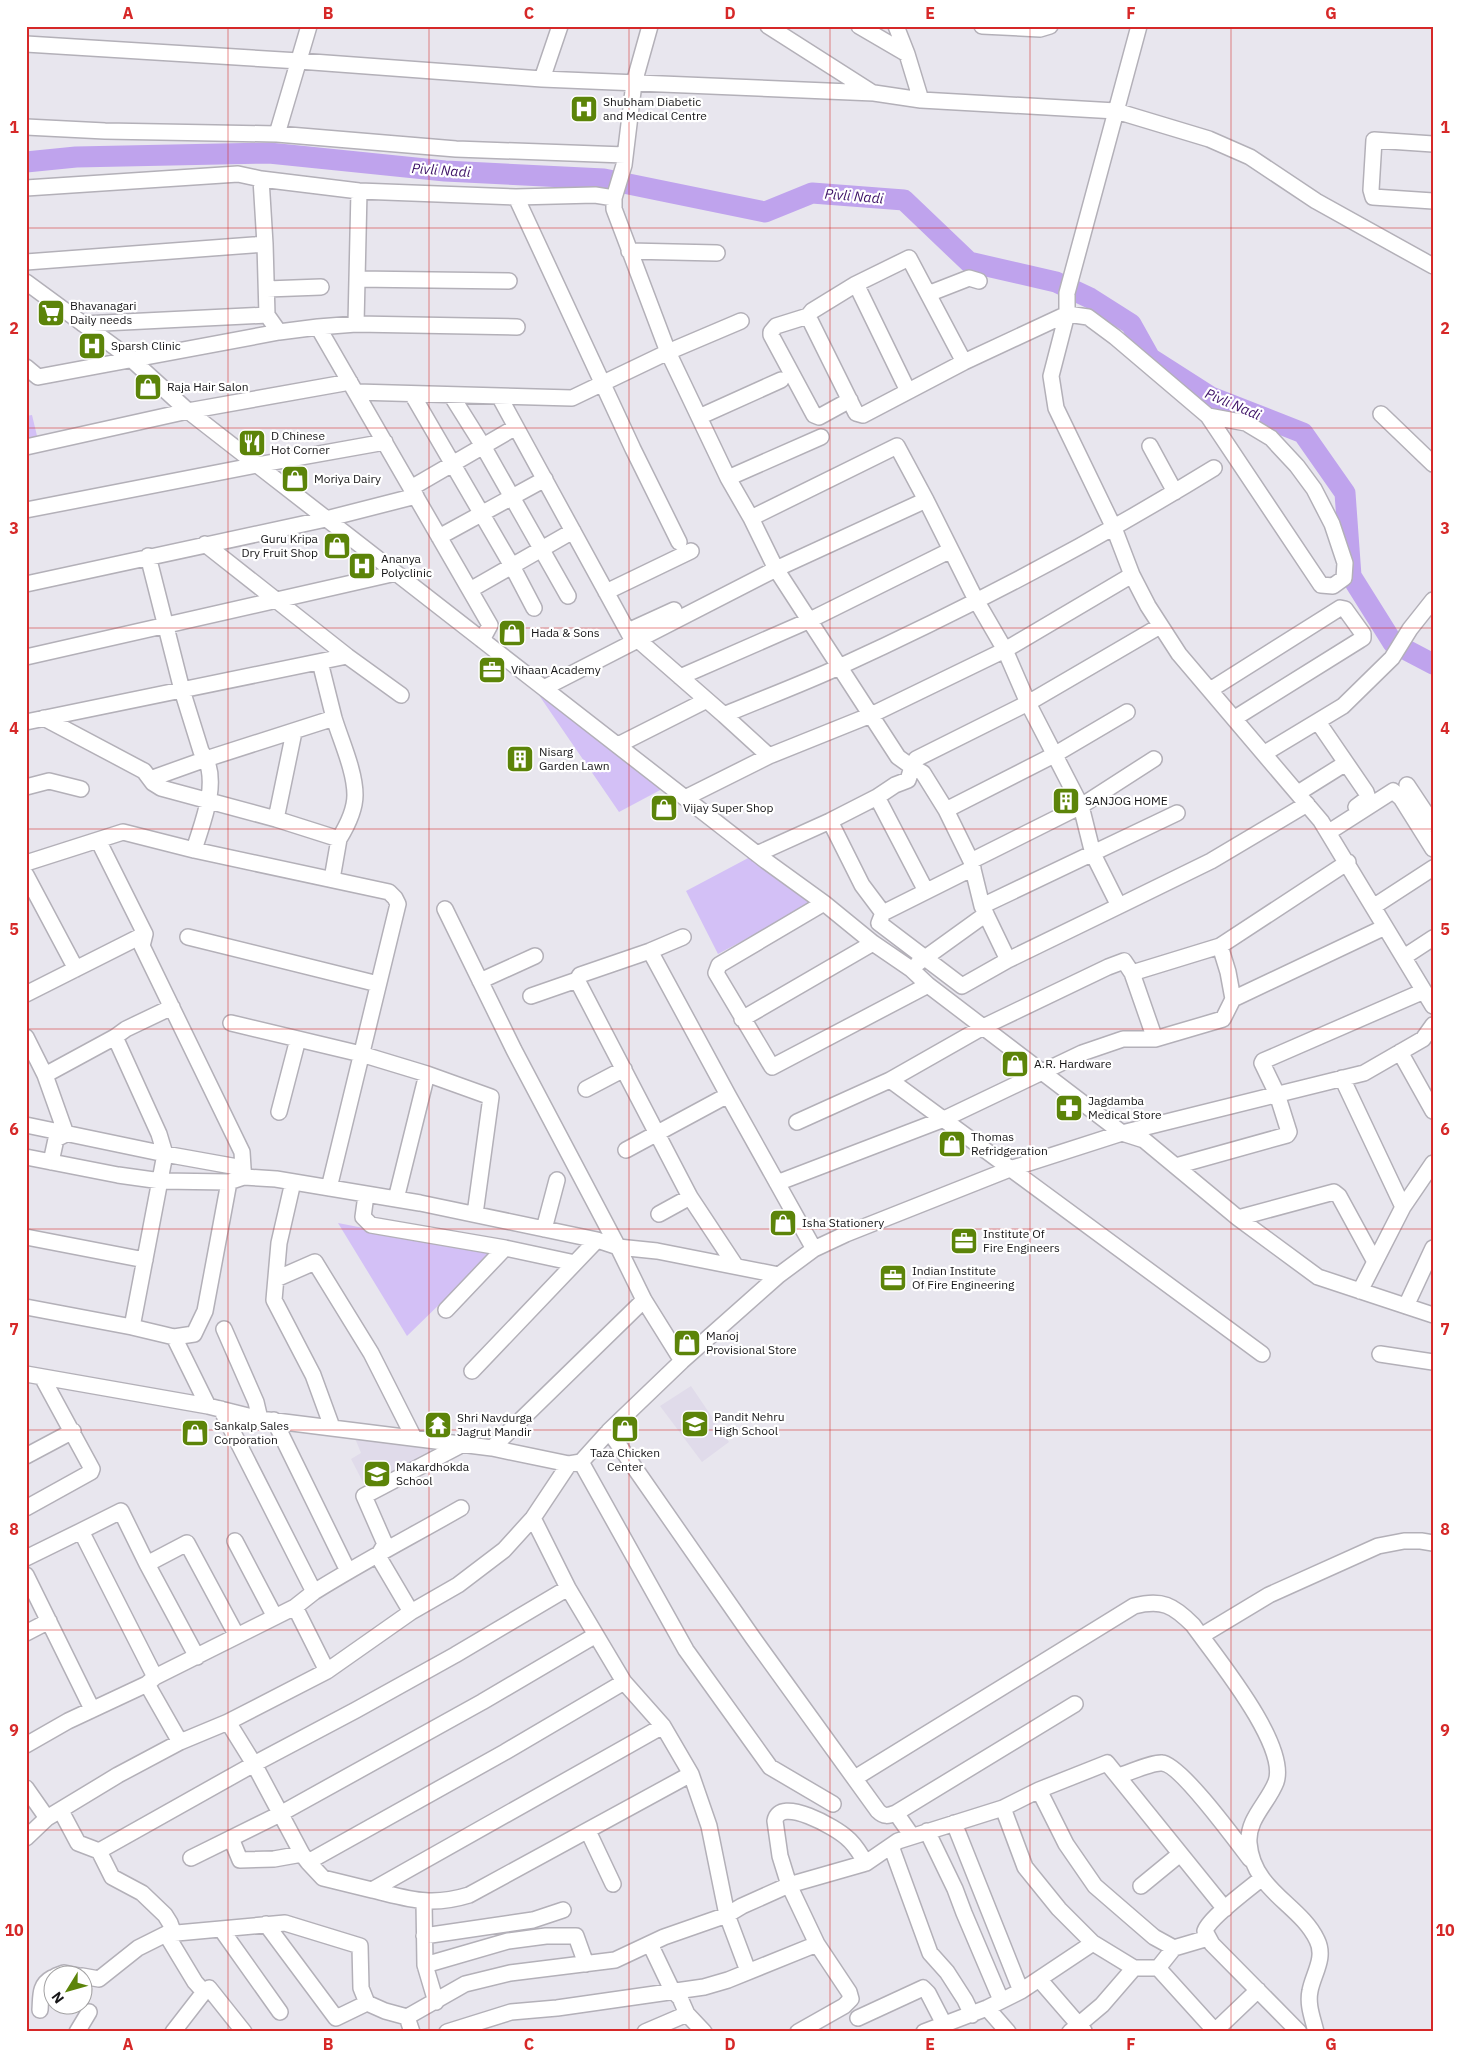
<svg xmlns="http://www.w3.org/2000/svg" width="1459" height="2058" font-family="'IBM Plex Sans',sans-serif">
<rect width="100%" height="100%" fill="#e8e6ee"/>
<path fill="#e0dbea" d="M691,1386L729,1442L702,1462L660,1406Z
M354,1436L440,1450L367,1490L351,1459L361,1453Z"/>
<path fill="#d3c0f6" d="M32,415L38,440L26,443V416Z
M532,685L664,788L619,812Z
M752,856L814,903L718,954L686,891Z
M338,1223L492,1253L407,1336Z"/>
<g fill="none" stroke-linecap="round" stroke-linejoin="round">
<path stroke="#bfa3ed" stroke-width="21" d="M26,162L76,157L269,153L445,171L604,179L765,212L812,193L904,200L969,262L1056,282L1090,298L1131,324L1150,358L1211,397L1303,433L1345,493L1351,576L1393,643L1433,664"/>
<g stroke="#b3b0b8" stroke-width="18">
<path id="minor" d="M650,26L634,83L624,165L614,198V209L668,352L728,478L751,518
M768,26L873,93
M859,26L907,54L921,100
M896,26L907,54
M982,26L1040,29L1050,26
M1139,26L1067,293V314L1051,376L1056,408L1114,528L1132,575L1148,606L1179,654L1321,821L1433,1006
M26,44L299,61L542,79L874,93L921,100L1116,111L1209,139L1250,157L1316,201L1433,266
M542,79L560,26
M26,127L105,131L277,134L456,149L625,155
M277,134L309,26
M1433,144L1374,140L1371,190L1373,197L1433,201
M261,179L359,191L516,197L595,195L614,198
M26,188L238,174L261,179L265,244L267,315L83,324
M516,197L633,449L679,542
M629,251L717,253
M26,262L265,244
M357,279L509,281
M26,282L131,359L188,411L766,861L824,903L873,943L911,969L928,985L1122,1133L1144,1140L1238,1218L1318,1277L1433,1315
M856,284L908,391
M267,289L321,287
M928,294L969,278L979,281
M267,315L279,332L318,327L490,625L482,640
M808,316L776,326L771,332V335L814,415L819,417L850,400
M356,324L359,191
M318,327L356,324L517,327
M964,362L909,258L856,284L812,311L808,316L856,413L863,415L964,362L1067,314L1088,317L1115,337L1208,416L1321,585L1333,586L1344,578L1345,563L1332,524L1314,489L1297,466L1271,438L1246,423L1208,416
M26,367L38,377L279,332
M356,392L572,398L668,352L741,321
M412,394L512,566L534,608
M451,395L483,446L568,596
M499,396L633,641
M1381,414L1433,464
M699,417L781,380
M1150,446L1175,492
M26,447L188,411L350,382
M728,478L821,437
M411,488L516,427
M26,510L257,465L385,442
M439,537L545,479
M205,544L347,656
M148,556L182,690L201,751L206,759L334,718L320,662
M26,584L326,519L416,496
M470,590L573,531
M606,592L691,551
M628,631L674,610
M637,639L724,715
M26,657L396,573
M680,677L808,621L951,550
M544,688L776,569L926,500
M1210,690L1340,608L1345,609L1363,634V638L1360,640L1235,718
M44,718L144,771L153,783L161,788L276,819
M334,718C341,741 355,771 355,795C355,810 347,826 339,839
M26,722L347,656L401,695
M1318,722L1366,792L1368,798L1356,807
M294,732L276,819L339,839L332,879
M618,745L707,700
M1265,753L1343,706L1392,658L1410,629L1433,600
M769,756L724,715C762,699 802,684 839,667C968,608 1094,542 1214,468
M150,779L206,759C218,787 202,823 194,850
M1407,785L1433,824
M26,787L49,781L81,789
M1298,793L1346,763
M877,797L926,891
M685,798L769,756L871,715L1005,650L1132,575
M946,810L1054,755L1127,712
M1329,832L1393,791L1401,798L1433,849
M98,840L145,934L142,946L242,1152L243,1168
M757,854L830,821L877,797L895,785L908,780L912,767L898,757L776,569L751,518L897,446L926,500L976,600L1005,650L1028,703L1081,806L1093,854L1119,906L1008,960L962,986L879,923L883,913L862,885L830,821
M971,861L1081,806L1154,759
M26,863L123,832L194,850L389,892L395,898L398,904L329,1188
M26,875L76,969
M824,903L719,965L716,973L772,1067L928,985
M982,906L1177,813
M1119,906L1211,861L1307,804
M1373,907L1433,868
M445,909L514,1050L618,1247L644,1300L682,1361
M883,913L973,868
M188,937L378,984
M1220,946L1228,972L1233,999
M650,951L728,1095L814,1249
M1404,957L1433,938
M1008,960L982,906L971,861L946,810L923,773L912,767L916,759L1028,703L1160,626
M918,963L986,914
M1132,973L1155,1039L1223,1019L1233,999L1385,927
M577,980L690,1197L735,1265
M480,981L535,956
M26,994L145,934
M531,996L577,980L580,975L650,951L683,937
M742,1019L873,943
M231,1023L361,1054L427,1074L396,1199
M26,1037L45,1075L66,1134L56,1139L51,1162
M115,1037L126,1029L172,1007
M1400,1052L1433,1111
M427,1074L491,1097L475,1214
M45,1075L115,1037L159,1134L165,1154L132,1327L174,1337L208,1406
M1342,1078L1403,1207L1360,1291
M890,1080L1262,1354
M586,1089L624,1069
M279,1112L298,1039
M797,1122L890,1080L985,1026L1108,967L1124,961L1132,973L1220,946L1348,862
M26,1125L165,1154L243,1168L244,1177
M626,1150L728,1095
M26,1157L118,1175L161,1181L229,1182L244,1177L276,1179L420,1203L597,1240L618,1247L657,1251L779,1275
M1176,1166L1287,1135L1289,1132L1277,1094L1262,1063L1263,1061L1424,991
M293,1182L279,1243L274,1300L313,1375L332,1427
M777,1183L944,1119L1082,1053L1123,1039H1155
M366,1195L363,1217L371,1225L505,1248
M1403,1207L1433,1163
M659,1214L690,1197
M1238,1218L1334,1192L1339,1196L1375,1262
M544,1229L557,1180
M26,1237L145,1260
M276,1279L315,1262L371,1353L414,1438
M1406,1306L1433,1248
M26,1307L132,1327
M446,1310L505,1248L575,1263
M224,1329L256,1402L260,1419
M174,1337L194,1334L205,1311L229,1182
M1380,1354L1433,1362
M472,1371L597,1240
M26,1374L208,1406L260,1419L492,1448L569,1464L581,1462L609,1431L682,1361L779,1275L814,1249L846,1234L1010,1169L1122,1133L1364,1073L1423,1039L1433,1025
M274,1420L348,1571
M609,1431L753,1638L878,1811C884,1817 888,1816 896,1813L912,1836
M492,1448L644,1300
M26,1456L73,1431
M581,1462L686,1650L770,1767L833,1804
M26,1508L91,1472L92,1469L42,1377
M533,1518L568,1588L624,1682L663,1726L691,1774L709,1826L727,1915L748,1971
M81,1531L121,1511L147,1564L187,1543L237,1636
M235,1541L275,1617
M26,1558L81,1531L155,1677
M147,1564L197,1657
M26,1575L92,1709
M314,1592C362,1562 412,1536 461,1508
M295,1607L327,1671
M411,1612L378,1556L385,1544L364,1496L461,1445
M26,1633L49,1621
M1201,1636L1269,1595L1378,1546L1404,1541H1421L1433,1543
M147,1684L180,1742
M228,1722L254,1764L302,1854L308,1862L505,1752L624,1682
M26,1745L68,1721L147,1684L155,1677L295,1607L314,1592L221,1409
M1118,1776C1129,1773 1152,1762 1162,1763C1180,1764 1237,1842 1250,1859
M855,1778L1134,1606C1162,1599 1173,1605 1193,1625C1215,1656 1289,1745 1276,1782C1268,1803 1247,1819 1249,1843C1253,1891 1300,1904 1317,1940C1326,1958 1313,1974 1310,1991C1307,2005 1313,2019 1316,2032
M26,1788L47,1818
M1039,1790L1066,1844L1095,1886L1154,1937L1174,1948L1208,1938
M1003,1808L1025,1867L1059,1909L1093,1943L1134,1968H1158
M61,1811L78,1843L99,1851L254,1764L356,1710L455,1655L568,1588
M896,1813L1075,1704
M954,1823L1021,1991
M588,1831L613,1884
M927,1831L955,1889L964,1913L1001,2000
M26,1838L47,1818L118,1775L180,1742L228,1722L327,1671L411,1612L458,1585L504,1550L533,1518L569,1464
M231,1838L240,1860L274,1859L302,1854
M891,1846L930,1953L947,1972L965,2000L972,2015
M99,1851L112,1877L142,1893L165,1915L170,1923L174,1934
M191,1858L280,1814L482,1702L596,1635
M308,1862L323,1878L372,1890L663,1726
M1262,1878C1250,1888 1209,1918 1205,1931L1212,1944L1299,2032
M1141,1886L1180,1854
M372,1890C410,1899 430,1907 469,1895L691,1774
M424,1902L425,1965
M266,1924L336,2018L367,2003
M221,1929L280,2012
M166,1934L195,1982L204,1992L173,2032
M424,1936L533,1920L563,1910
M650,1944L672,1990L680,1998L687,2014L704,2032
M1174,1948L1158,1968L1216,2032
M56,1976L64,1973L79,1976
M82,1976L99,1979L138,1948L166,1934L285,1923L360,1946L361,1988L367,2003L385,2011L407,2017
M1039,1979L1084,2031
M204,1992L209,1988L244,2032
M436,2002L425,1965L508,1941L546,1936H576L586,1964
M987,2008L1008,2032
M40,2010C41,1996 39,1985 52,1978
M858,2018L923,1988L928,1993L944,2024
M1215,2031L1258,1990
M77,2032L89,2012
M412,2032L407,2017L465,1984L510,1973L615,1960L664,1937L727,1915L742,1906L789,1885L866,1863L898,1841L1003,1808L1039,1790L1107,1763L1225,1909
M447,2032L511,2012L557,2008L704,1987L728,1980L817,1944L789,1885L780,1856L775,1821C779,1795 837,1828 847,1838C855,1844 860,1854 866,1863
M645,2032L687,2014
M798,2032L844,2006L851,1999L849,1992L817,1944
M924,2032L987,2008L1021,1991L1093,1943
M1070,2032L1102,2005L1134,1968"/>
</g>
<use href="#minor" stroke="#fff" stroke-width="15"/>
</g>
<path fill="none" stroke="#d62828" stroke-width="1" stroke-opacity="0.55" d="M228,26V2032M429,26V2032M629,26V2032M830,26V2032M1030,26V2032M1231,26V2032M26,228H1433M26,428H1433M26,628H1433M26,829H1433M26,1029H1433M26,1229H1433M26,1430H1433M26,1630H1433M26,1830H1433"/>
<defs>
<g id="hospital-square" transform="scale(1.4375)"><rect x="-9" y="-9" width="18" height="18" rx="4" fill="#5c8409" stroke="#fff"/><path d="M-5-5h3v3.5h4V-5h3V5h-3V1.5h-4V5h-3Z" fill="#fff"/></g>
<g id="supermarket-square" transform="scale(1.4375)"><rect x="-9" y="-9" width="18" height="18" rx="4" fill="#5c8409" stroke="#fff"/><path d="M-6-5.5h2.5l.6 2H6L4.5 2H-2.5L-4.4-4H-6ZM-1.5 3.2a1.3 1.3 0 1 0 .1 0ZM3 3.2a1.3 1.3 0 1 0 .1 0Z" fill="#fff"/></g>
<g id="shop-square" transform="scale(1.4375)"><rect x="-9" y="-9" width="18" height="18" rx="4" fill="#5c8409" stroke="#fff"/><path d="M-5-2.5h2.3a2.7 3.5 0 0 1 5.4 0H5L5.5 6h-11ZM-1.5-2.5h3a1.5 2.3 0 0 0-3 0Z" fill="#fff"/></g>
<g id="restaurant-square" transform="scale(1.4375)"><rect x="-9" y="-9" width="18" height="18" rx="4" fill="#5c8409" stroke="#fff"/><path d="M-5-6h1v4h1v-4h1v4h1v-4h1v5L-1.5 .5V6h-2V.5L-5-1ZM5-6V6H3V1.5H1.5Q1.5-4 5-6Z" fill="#fff"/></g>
<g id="office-square" transform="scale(1.4375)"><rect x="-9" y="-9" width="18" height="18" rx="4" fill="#5c8409" stroke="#fff"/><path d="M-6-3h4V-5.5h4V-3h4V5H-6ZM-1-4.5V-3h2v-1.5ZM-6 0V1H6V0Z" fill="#fff"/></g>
<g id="building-square" transform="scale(1.4375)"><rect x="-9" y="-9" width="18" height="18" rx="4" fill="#5c8409" stroke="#fff"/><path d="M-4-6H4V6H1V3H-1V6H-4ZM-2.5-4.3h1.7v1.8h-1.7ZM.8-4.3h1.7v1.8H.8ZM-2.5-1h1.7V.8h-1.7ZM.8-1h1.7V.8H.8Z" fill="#fff"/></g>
<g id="pharmacy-square" transform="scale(1.4375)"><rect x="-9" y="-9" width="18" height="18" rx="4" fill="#5c8409" stroke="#fff"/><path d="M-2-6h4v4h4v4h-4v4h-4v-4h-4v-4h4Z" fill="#fff"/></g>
<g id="school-square" transform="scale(1.4375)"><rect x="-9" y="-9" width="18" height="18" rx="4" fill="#5c8409" stroke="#fff"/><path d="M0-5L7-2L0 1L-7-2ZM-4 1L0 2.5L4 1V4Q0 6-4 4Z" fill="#fff"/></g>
<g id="temple-square" transform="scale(1.4375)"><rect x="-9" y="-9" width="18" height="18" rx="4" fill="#5c8409" stroke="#fff"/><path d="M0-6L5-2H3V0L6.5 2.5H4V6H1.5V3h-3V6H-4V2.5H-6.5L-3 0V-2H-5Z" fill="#fff"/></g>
</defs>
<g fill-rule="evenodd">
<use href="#hospital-square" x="584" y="109"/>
<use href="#supermarket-square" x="51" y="313"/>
<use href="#hospital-square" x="92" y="346"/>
<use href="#shop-square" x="148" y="387"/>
<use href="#restaurant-square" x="252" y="443"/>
<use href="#shop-square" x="295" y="479"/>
<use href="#shop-square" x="337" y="546"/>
<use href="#hospital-square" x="362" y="566"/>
<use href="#shop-square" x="512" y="633"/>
<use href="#office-square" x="492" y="670"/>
<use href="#building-square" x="520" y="759"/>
<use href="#building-square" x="1066" y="801"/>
<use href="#shop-square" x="664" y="808"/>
<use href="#shop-square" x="1015" y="1064"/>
<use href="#pharmacy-square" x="1069" y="1108"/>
<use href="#shop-square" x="952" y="1144"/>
<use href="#shop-square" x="783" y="1223"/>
<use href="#office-square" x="964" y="1241"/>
<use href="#office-square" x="893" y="1278"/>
<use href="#shop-square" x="687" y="1343"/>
<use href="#school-square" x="695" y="1424"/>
<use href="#temple-square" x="438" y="1425"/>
<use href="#shop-square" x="625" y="1429"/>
<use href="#shop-square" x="195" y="1433"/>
<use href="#school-square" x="377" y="1474"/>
</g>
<g text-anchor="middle" stroke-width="4.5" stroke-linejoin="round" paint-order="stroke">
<g font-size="12" fill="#161517" stroke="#fff" text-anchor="start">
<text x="603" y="106">Shubham Diabetic<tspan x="603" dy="14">and Medical Centre</tspan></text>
<text x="70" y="310">Bhavanagari<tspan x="70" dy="14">Daily needs</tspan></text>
<text x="111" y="350">Sparsh Clinic</text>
<text x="167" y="391">Raja Hair Salon</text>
<text x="271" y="440">D Chinese<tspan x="271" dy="14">Hot Corner</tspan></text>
<text x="314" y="483">Moriya Dairy</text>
<text x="318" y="543" text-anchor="end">Guru Kripa<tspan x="318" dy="14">Dry Fruit Shop</tspan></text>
<text x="381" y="563">Ananya<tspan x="381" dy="14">Polyclinic</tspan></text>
<text x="531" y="637">Hada &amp; Sons</text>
<text x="511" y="674">Vihaan Academy</text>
<text x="539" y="756">Nisarg<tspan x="539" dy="14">Garden Lawn</tspan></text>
<text x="1085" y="805">SANJOG HOME</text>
<text x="683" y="812">Vijay Super Shop</text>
<text x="1034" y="1068">A.R. Hardware</text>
<text x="1088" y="1105">Jagdamba<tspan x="1088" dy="14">Medical Store</tspan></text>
<text x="971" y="1141">Thomas<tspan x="971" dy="14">Refridgeration</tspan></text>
<text x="802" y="1227">Isha Stationery</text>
<text x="983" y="1238">Institute Of<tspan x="983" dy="14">Fire Engineers</tspan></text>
<text x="912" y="1275">Indian Institute<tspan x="912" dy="14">Of Fire Engineering</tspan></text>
<text x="706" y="1340">Manoj<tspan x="706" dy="14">Provisional Store</tspan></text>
<text x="714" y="1421">Pandit Nehru<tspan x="714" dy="14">High School</tspan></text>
<text x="457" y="1422">Shri Navdurga<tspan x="457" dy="14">Jagrut Mandir</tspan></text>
<text x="214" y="1430">Sankalp Sales<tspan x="214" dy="14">Corporation</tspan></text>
<text x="625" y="1457" text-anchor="middle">Taza Chicken<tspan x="625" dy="14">Center</tspan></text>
<text x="396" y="1471">Makardhokda<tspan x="396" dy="14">School</tspan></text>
</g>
<g font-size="14" font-style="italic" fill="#3b0f65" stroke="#fff">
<text transform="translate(441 170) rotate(4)" y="5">Pivli Nadi</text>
<text transform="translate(854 196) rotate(5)" y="5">Pivli Nadi</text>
<text transform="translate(1233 404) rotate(23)" y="5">Pivli Nadi</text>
</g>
</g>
<rect width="1459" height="2058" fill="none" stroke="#ffffff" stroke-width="55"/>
<g transform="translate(68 1990) rotate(233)"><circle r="24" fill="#ffffff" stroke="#a2a1a2"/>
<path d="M0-4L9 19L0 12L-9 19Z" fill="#5c8409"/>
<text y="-8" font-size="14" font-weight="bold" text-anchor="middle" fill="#161517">N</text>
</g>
<rect x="28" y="28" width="1404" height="2002" fill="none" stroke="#d62828" stroke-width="2"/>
<g font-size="16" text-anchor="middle" font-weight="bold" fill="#d62828">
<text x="128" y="19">A</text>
<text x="328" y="19">B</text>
<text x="529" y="19">C</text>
<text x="730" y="19">D</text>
<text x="930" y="19">E</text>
<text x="1131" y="19">F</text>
<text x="1331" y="19">G</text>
<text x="14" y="133">1</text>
<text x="1445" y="133">1</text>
<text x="14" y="334">2</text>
<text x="1445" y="334">2</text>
<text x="14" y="534">3</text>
<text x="1445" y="534">3</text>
<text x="14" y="734">4</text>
<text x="1445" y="734">4</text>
<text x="14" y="935">5</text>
<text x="1445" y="935">5</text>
<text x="14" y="1135">6</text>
<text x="1445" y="1135">6</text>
<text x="14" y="1335">7</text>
<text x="1445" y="1335">7</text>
<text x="14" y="1535">8</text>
<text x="1445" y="1535">8</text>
<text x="14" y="1736">9</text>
<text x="1445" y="1736">9</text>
<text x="14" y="1936">10</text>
<text x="1445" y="1936">10</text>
<text x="128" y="2050">A</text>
<text x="328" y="2050">B</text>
<text x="529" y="2050">C</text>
<text x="730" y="2050">D</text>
<text x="930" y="2050">E</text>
<text x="1131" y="2050">F</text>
<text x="1331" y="2050">G</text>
</g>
</svg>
